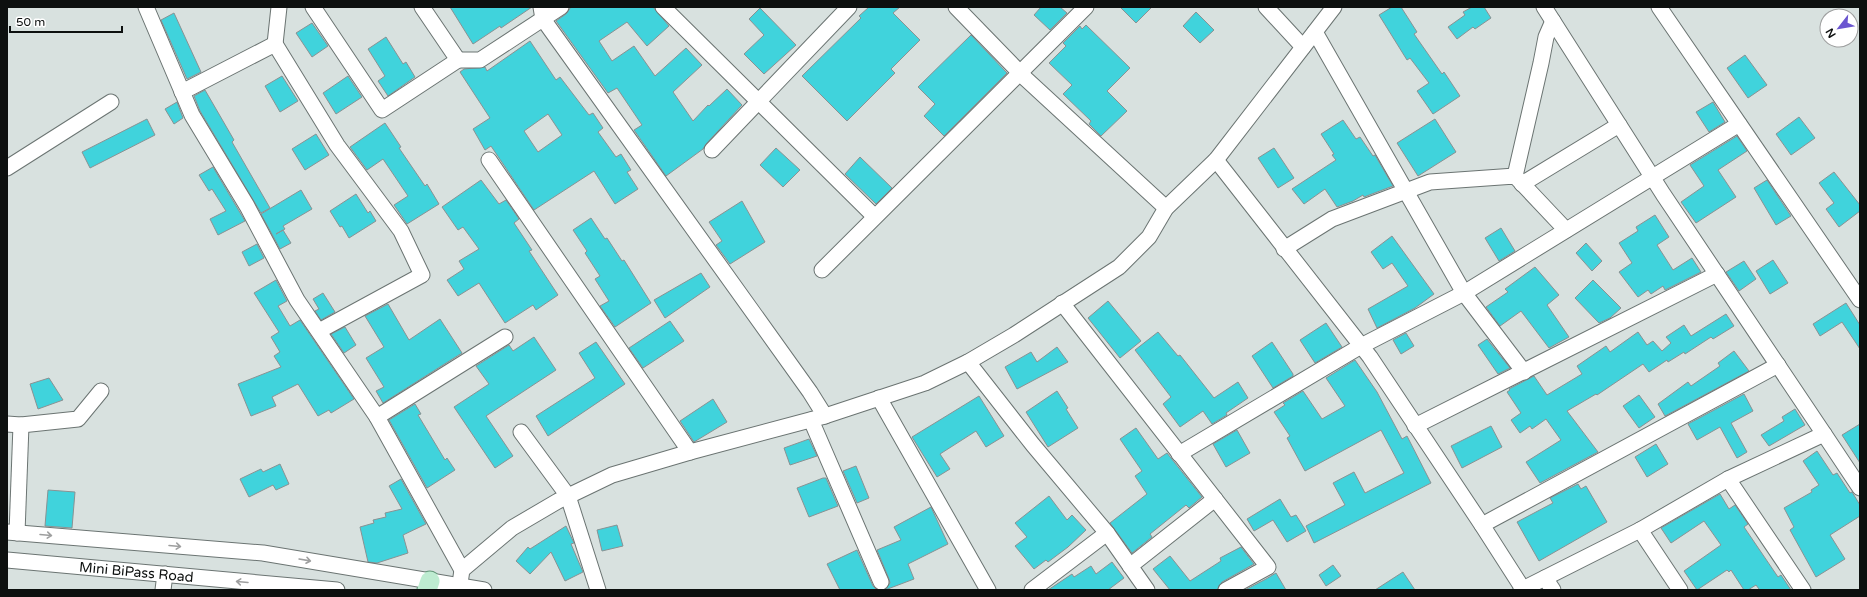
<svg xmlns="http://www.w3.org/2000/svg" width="1867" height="597" font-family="'Varela Round',sans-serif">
<rect width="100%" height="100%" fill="#d8e1df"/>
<path fill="#40d3dc" stroke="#899293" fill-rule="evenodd" d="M450,7H532L501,28L500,26L473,44Z
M571,7H653L669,26L647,46L627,22L599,41L612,61L634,46L655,76L686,48L702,65L673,92L693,121L708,105L709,106L727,89L742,105L706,144L703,149L666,176L634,130L642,125L617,88L608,93L556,21L566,14Z
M869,7H900L893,13L920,40L891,69L895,73L847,121L802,76L861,18L859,16Z
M1041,7H1060L1067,13L1050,30L1034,15Z
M1120,7H1152L1136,23Z
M1392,7H1401L1417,32L1414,34L1442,74L1444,72L1460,96L1433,114L1417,91L1429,83L1410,58L1407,60L1379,15Z
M1472,7H1484L1491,18L1475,29L1473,27L1457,39L1448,27L1465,15L1463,12Z
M760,8L796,45L764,74L744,54L764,35L749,19Z
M1196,12L1214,30L1200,43L1183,26Z
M174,13L201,72L187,79L161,20Z
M312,23L328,46L312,57L296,33Z
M1086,25L1130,68L1107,91L1127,111L1101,136L1089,124L1091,121L1063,94L1072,85L1049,63L1066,46L1063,43L1080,26L1082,29Z
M971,35L1007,73L944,136L924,116L935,104L918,87Z
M386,37L403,64L406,62L415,77L388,96L378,81L385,76L368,49Z
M530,41L556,80L560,77L589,115L593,113L603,128L598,132L616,157L621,154L631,170L627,172L638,189L615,204L594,171L534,210L491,146L485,150L473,129L490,118L460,72L464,69L485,67L487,71ZM548,114L562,135L538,152L524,131Z
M1745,55L1767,85L1748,98L1727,68Z
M282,76L298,101L280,112L265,86Z
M348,76L362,97L336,114L323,93Z
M205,90L234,140L232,142L270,208L261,213L200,111L194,96Z
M177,102L183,118L174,124L165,109Z
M1713,102L1725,122L1709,132L1696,112Z
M1799,117L1815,138L1791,155L1776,134Z
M147,119L155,135L90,168L82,152Z
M1435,119L1456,152L1418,176L1397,143Z
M1343,120L1356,139L1360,137L1373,156L1375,155L1393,186L1364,197L1363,195L1353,201L1337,207L1325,189L1304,204L1292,189L1336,160L1332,155L1334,154L1321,134Z
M385,123L401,147L399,148L425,186L427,184L439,204L407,224L394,205L408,196L383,159L367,170L350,147Z
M316,134L329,155L305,170L292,149Z
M1737,136L1747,151L1718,170L1736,197L1696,223L1681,202L1704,186L1690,165Z
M776,148L800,170L783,187L760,165Z
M1274,148L1294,178L1278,188L1258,158Z
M860,157L892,188L876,204L845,174Z
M213,167L245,221L218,235L210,219L226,211L212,189L209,191L199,175Z
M1834,172L1860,205V211L1839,227L1826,209L1834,203L1819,183Z
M481,180L499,204L506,200L519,219L514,223L532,250L529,251L558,295L536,310L533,305L505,323L479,283L458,296L447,280L464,269L459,261L479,249L463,227L458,230L442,207Z
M1767,180L1791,216L1776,225L1754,188Z
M301,190L312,209L283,226L285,229L276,234L283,230L291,243L280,249L261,214Z
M356,194L368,213L370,211L376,221L349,238L342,226L340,227L330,211Z
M742,201L765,242L730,264L716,245L722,241L709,222Z
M1655,215L1669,237L1657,245L1673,270L1692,258L1701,272L1665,290L1663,286L1651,294L1648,290L1638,297L1619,272L1632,263L1619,243L1638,231L1636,227Z
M591,218L605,239L607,238L622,261L624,260L651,303L615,327L600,306L609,301L595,279L600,276L585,253L587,251L573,230Z
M1501,228L1515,251L1499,261L1485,238Z
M1392,236L1434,294L1415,308L1377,328L1368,309L1408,286L1392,263L1383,269L1371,252Z
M1586,243L1602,261L1592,271L1576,253Z
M257,244L264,258L249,266L242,252Z
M1773,260L1788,283L1770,294L1756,271Z
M1744,261L1756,279L1739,291L1726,272Z
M1535,267L1559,295L1547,305L1569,337L1549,348L1521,311L1500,326L1486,307L1508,292L1505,289Z
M701,273L710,287L665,318L654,300Z
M276,280L287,301L278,306L290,326L300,320L354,399L331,413L329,410L318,416L298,384L272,397L276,406L251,416L238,384L281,367L274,356L280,352L271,337L279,332L254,293Z
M1593,280L1621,308L1610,318L1599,323L1575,298Z
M323,293L335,312L321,320L315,311L319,309L313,299Z
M1108,301L1141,341L1120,358L1088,318Z
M1846,303L1860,325V349L1842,322L1820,336L1813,324Z
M388,304L409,340L440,319L462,353L383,403L376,391L384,387L366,358L384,347L365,316Z
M1726,314L1734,326L1713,339L1711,337L1685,354L1684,352L1668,362L1667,360L1649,372L1643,364L1597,395L1596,394L1567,411L1598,452L1540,483L1526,462L1561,440L1546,419L1532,429L1530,426L1520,433L1511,420L1521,413L1507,392L1510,390L1509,389L1534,376L1547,395L1582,374L1577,366L1606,346L1610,352L1638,332L1647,345L1653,341L1662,351L1671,343L1666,337L1684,325L1691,336Z
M670,321L684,341L643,368L629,348Z
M1326,323L1342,347L1315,363L1300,340Z
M345,327L356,345L344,353L331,334Z
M1158,332L1178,356L1180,355L1214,398L1238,382L1248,398L1226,413L1227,415L1212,424L1203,411L1180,427L1163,404L1171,397L1135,350Z
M1406,333L1414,346L1401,354L1393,340Z
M534,337L556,370L486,416L513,456L495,468L454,407L489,384L476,366L509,345L513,351Z
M1487,339L1510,368L1498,374L1478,345Z
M596,342L625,384L548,436L536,416L595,378L579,353Z
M1272,342L1293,374V376L1273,388L1252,356Z
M1057,347L1068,362L1017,389L1005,367L1031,352L1037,362Z
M1734,351L1749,371L1665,416L1658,404L1688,382L1691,386L1720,366L1718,363Z
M1355,360L1377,392L1402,439L1407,436L1431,483L1314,543L1306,526L1345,505L1333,483L1354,472L1365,493L1404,473L1381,430L1305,471L1287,438L1290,436L1274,412L1285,405L1283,403L1303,391L1322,419L1345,406L1326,378Z
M49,378L63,400L38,409L30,384Z
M1057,391L1068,408L1066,409L1078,428L1048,447L1026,412Z
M1744,394L1753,411L1731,423L1747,452L1737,458L1720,427L1697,440L1688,424Z
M1639,395L1655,417L1639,428L1623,406Z
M979,396L1004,436L986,447L976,431L940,454L950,469L937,477L912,437Z
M713,399L727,422L694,442L680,421Z
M415,404L421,414L418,415L445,460L447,458L455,470L427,488L389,420Z
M1795,409L1805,425L1769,446L1761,435L1784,421L1782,417Z
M1860,424V463L1842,435Z
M1491,426L1502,447L1462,468L1451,446Z
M1136,428L1158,459L1167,453L1202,497L1189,508L1186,505L1150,534L1152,537L1132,553L1110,523L1147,494L1135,476L1142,471L1120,439Z
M1237,430L1250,453L1226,467L1213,444Z
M809,439L817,456L790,465L784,448Z
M1656,444L1668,464L1647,477L1635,457Z
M1817,451L1833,475L1837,473L1850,493L1852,492L1860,505V516L1830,535L1845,559L1816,577L1790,530L1794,527L1784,508L1812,492L1811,490L1819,485L1803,461Z
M280,464L289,484L276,490L273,485L249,497L240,479L261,469L263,472Z
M856,466L869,498L857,503L843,471Z
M823,478H826L838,506L809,517L797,488Z
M401,479L426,524L403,535L408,553L377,563L368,562L360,527L374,523L373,520L386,517L385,513L402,509L389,486Z
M1578,484L1581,489L1586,486L1607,522L1539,561L1517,522L1553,503L1550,498Z
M48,490L75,492L72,528L45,526Z
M1720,494L1729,509L1735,505L1748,524L1744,527L1778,577L1781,575L1791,590H1758L1759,589L1756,585L1748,590H1744L1731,570L1729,572L1727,570L1697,590L1684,571L1721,545L1704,521L1671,543L1661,528Z
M1049,496L1067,520L1072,515L1086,530L1068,547L1048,562L1046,560L1034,569L1015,546L1027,537L1015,523Z
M1280,499L1291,517L1296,515L1306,531L1287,542L1273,520L1254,531L1247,519Z
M931,507L948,544L908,564L914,579L885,590L890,583L889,579L877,550L901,540L894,527Z
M617,525L623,546L602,551L597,530Z
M566,526L574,543L571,544L583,572L565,581L551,552L530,574L516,561L528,547L530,549Z
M1241,547L1254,564L1222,582L1217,590H1170L1153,569L1170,556L1190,581L1221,561L1220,558Z
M857,550L873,586L877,590H840L827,564Z
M1112,562L1124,578L1108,590H1048L1072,574L1074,577L1091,566L1096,574Z
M1333,565L1341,576L1326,586L1319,575Z
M1403,572L1415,590H1375Z
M1276,573L1286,590H1245L1266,579Z"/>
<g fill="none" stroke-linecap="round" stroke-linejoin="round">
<g stroke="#6b7472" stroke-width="17">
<g id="minor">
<path d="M146,7L192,115L247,206L297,300L377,417L462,570"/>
<path d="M313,7L382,110L458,60L422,7"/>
<path d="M541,7L543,19L810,392L825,416"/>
<path d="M663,7L874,216"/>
<path d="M956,7L1026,79L1166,208"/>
<path d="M1266,7L1303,47"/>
<path d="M1544,7L1663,194L1824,434"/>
<path d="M1659,7L1860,300"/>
<path d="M1315,32L1464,293L1524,372"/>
<path d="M275,44L279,7"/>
<path d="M458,60H480L561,7"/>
<path d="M182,92L275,44L337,145L401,231L422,275L319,331"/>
<path d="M712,150L849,7"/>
<path d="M489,160L690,452"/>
<path d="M1216,160L1370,357L1482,525L1523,589"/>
<path d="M7,168L111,102"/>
<path d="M1515,176L1541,63L1546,37L1553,21"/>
<path d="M1522,184L1619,125"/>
<path d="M1284,249L1332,219L1430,182L1515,176L1566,230"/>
<path d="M822,270L1086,7"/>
<path d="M1062,303L1268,567L1226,590"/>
<path d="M968,362L1033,445L1107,533L1147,590"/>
<path d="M879,398L988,590"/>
<path d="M377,417L505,337"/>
<path d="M811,420L881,582"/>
<path d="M7,424L21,425L78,419L101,391"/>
<path d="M1415,426L1717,274"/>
<path d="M521,432L568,496L598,590"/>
<path d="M1179,454L1361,346L1464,293L1739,124"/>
<path d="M1728,479L1803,590"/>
<path d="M1482,525L1778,365"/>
<path d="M1640,530L1680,590"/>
<path d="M7,532L263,553L484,590"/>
<path d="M17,533L21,425"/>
<path id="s1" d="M7,560L337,590"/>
<path d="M1130,566L1215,499"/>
<path d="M1545,578L1553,590"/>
<path d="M163,590L165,574"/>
<path d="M459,590L462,570L512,528L558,501L612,475L690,452L825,416L925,383L968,362L1014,335L1119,267L1149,237L1166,208L1216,160L1334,7"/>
<path d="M1032,590L1107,533"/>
<path d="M1521,590L1640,530L1728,479L1824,434L1860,488"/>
</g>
</g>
<g stroke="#64977a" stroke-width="21">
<path id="major" d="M427,590L430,581"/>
</g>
<use href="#minor" stroke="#fff" stroke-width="15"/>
<use href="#major" stroke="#beecd1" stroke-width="19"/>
</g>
<defs><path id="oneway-shaft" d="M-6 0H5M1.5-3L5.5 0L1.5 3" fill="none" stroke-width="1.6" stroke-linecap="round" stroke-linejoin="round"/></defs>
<g stroke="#9e9f9f">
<use href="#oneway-shaft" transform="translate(46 535) rotate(5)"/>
<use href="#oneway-shaft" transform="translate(175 546) rotate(5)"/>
<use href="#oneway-shaft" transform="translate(305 560) rotate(10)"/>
<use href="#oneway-shaft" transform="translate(242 582) rotate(-175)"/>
</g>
<g text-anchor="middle" stroke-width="3" stroke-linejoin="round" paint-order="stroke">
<g font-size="14" fill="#0d100f" stroke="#fff">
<text dy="5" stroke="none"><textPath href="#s1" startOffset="130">Mini BiPass Road</textPath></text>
</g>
</g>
<rect width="1867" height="597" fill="none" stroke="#0d100f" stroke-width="16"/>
<g transform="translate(1839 28) rotate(239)"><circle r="19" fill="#ffffff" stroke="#9e9f9f"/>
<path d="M0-3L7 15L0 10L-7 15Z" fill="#6b56d0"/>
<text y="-6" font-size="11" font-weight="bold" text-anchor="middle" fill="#0d100f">N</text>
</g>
<path d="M10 26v6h112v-6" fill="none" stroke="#0d100f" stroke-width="2"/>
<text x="16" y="26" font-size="12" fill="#0d100f" stroke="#ffffff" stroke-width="3" paint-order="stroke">50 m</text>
</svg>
